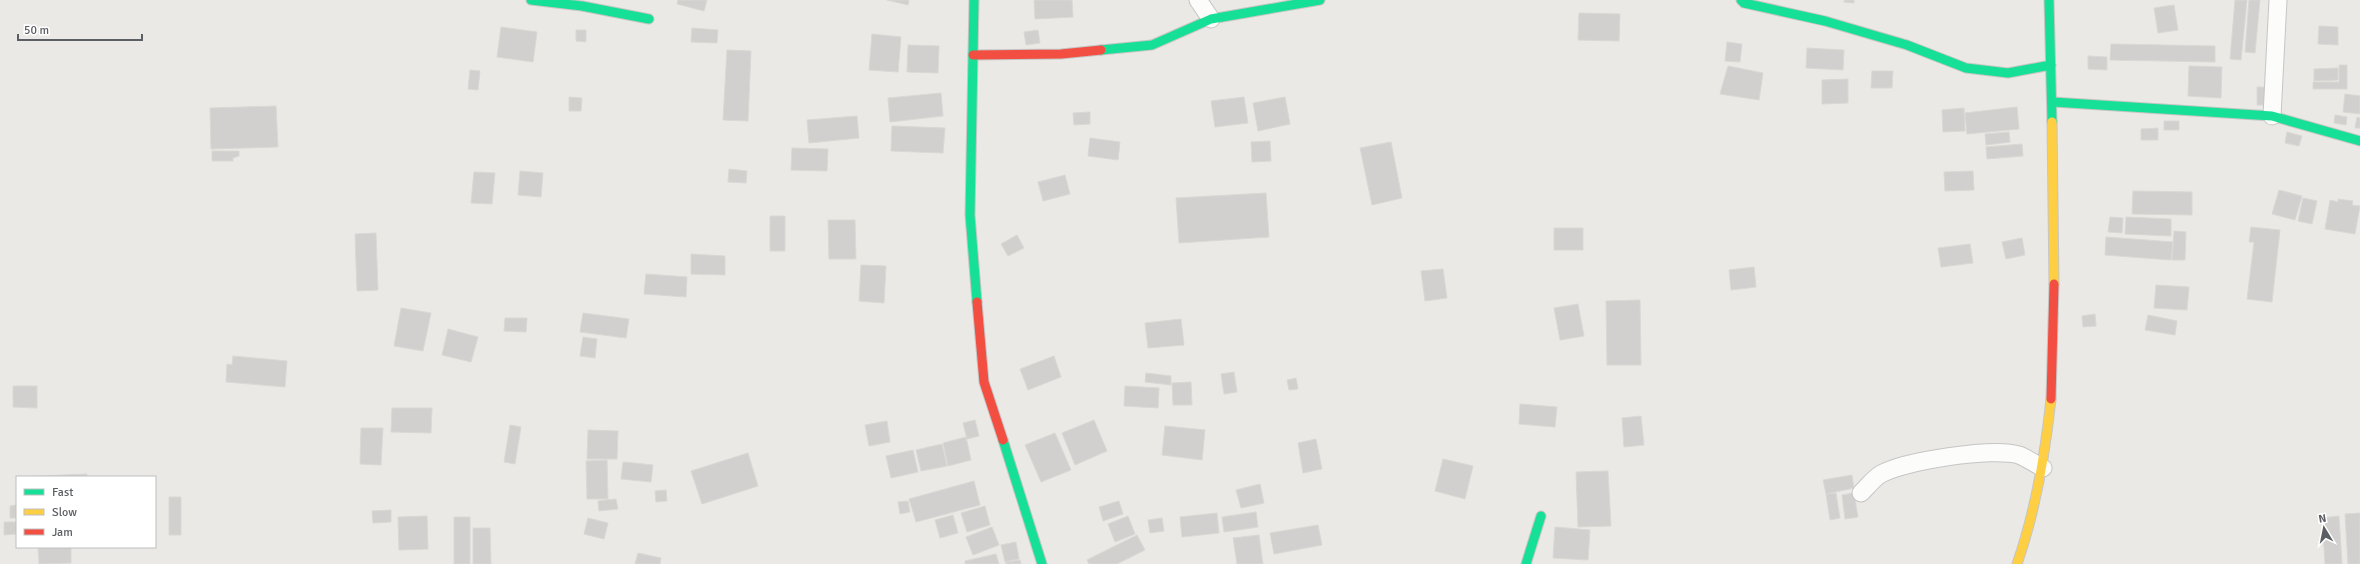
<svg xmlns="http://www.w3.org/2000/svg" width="2360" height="564" font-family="Signika,sans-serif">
<rect width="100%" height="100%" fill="#eae9e5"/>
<path fill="#d1d0ce" stroke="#d9d8d4" d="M678,0H707L704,11L677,4Z
M887,0H909L908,5Z
M1034,0H1072L1073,17L1035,19Z
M1844,0H1854V3L1844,2Z
M2235,0H2247L2241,60L2230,59Z
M2249,0H2260L2255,53L2245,52Z
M2174,5L2178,30L2158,33L2154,8Z
M1579,13L1620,14L1619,41L1578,40Z
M2319,26L2338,27V45L2318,44Z
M501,27L537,32L533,62L497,57Z
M692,28L718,30L717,43L691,42Z
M576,30H586V42L576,41Z
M1038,30L1040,43L1026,45L1024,32Z
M872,34L901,37L898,72L869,70Z
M1727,42L1742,44L1740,62L1725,61Z
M2111,44L2215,46V62L2110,60Z
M908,45L939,46L938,73L907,72Z
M1807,48L1844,50L1843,70L1806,68Z
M727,50L751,51L748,121L723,120Z
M2088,56L2107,57V70L2088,69Z
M2339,65H2347V89H2313V82H2339Z
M1728,66L1763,73L1759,100L1720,94Z
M2189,66L2222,67L2221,98L2188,96Z
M2338,68V80L2314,81V69Z
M470,70L480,71L478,90L468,89Z
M1872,71H1893L1892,88H1871Z
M1848,79V103L1822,104V80Z
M2257,87H2266V105H2257Z
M941,93L943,116L890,122L888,98Z
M2345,94L2360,96V114L2343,112Z
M569,97L582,98L581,111H569Z
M1244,97L1248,123L1215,127L1211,101Z
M1285,97L1290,124L1258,131L1253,103Z
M276,106L278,147L211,149L210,108Z
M2017,107L2019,129L1967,134L1965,113Z
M1964,108L1965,131L1943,132L1942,110Z
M1090,112V124L1074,125L1073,113Z
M2335,115L2347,117L2346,125L2334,123Z
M857,116L859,138L809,143L807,120Z
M2357,117L2360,118V128H2355Z
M2164,121H2179V130H2164Z
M892,126L945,128L943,153L891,151Z
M2158,128V140H2141V129Z
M2009,132L2010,142L1986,145L1985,134Z
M2287,132L2302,136L2299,146L2285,143Z
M1090,138L1120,142L1118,160L1088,156Z
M1270,141L1271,161L1252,162L1251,142Z
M1391,142L1402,198L1372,205L1360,148Z
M2022,144L2023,156L1987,159L1986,147Z
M792,148L828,149L827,171L791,170Z
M212,151H239V156L233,158V161H212Z
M729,169L747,171L746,183L728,182Z
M520,171L543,173L541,197L518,195Z
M1973,171L1974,190L1945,191L1944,172Z
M474,172L495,173L492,204L471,203Z
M1065,175L1070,194L1043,201L1038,182Z
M2279,190L2302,196L2295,220L2272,214Z
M2133,191L2192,192V215L2132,214Z
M1266,193L1269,237L1179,243L1176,198Z
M2303,198L2317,201L2312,224L2298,221Z
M2338,199L2353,201L2352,205L2360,206L2355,234L2325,229L2330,200L2338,202Z
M770,216H785V251H770Z
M2110,217L2123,218L2122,233L2108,232Z
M2126,217L2171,219V236L2125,234Z
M828,220H855L856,259H829Z
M2251,227L2280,230L2272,302L2247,299L2254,242H2249Z
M1554,228H1583V250H1554Z
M2174,231L2186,232L2185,260H2172Z
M376,233L378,290L357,291L355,234Z
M1017,235L1024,248L1008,256L1001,244Z
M2106,237L2173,242L2171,260L2105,255Z
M2022,238L2025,255L2006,259L2002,242Z
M1970,244L1973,263L1941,267L1938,248Z
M691,254L725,256V275L691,274Z
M861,265L886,266L884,303L859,301Z
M1754,267L1756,287L1731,290L1729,270Z
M1443,269L1447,298L1425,301L1421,271Z
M646,274L687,277L686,297L644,294Z
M2156,285L2189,287L2187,310L2154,308Z
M1640,300L1641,365H1607L1606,301Z
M1578,304L1584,336L1560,340L1554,308Z
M401,308L431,313L423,351L394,346Z
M583,313L629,319L626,338L580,332Z
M2095,314L2096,326L2083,327L2082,316Z
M2148,315L2177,321L2175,335L2145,330Z
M505,318H527L526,332L504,331Z
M1181,319L1184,345L1148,348L1145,323Z
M448,329L478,337L471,362L442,355Z
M583,337L597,339L595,358L580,356Z
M233,356L287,361L285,387L226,382L227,364L232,365Z
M1054,356L1061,377L1028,390L1020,369Z
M1234,372L1237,392L1224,394L1221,374Z
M1146,373L1171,376V385L1145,382Z
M1296,378L1298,389L1289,390L1287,380Z
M1191,382L1192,405H1173L1172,383Z
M13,386H37V408L13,407Z
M1125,386L1159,388L1158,408L1124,406Z
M1520,404L1557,407L1555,427L1519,424Z
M392,408H432L431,433L391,432Z
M1641,416L1644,445L1624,447L1622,418Z
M975,420L979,436L967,439L963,423Z
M1094,420L1107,451L1075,465L1062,433Z
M887,421L890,442L869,446L865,425Z
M510,425L521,427L515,464L504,462Z
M1165,426L1205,430L1202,460L1162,455Z
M361,428H383L381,465L360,464Z
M588,430L618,431L617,459H587Z
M1055,433L1071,470L1041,482L1025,445Z
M966,437L971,460L948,466L943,443Z
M1316,439L1322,469L1303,473L1298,443Z
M942,444L947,466L921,471L916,450Z
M913,450L918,472L891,478L886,456Z
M748,453L758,486L702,504L691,471Z
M1443,459L1473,466L1465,499L1435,491Z
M607,460L608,499H587L586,461Z
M623,462L653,465L651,482L621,479Z
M1608,471L1611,526L1578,527L1576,472Z
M87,474V477H18Z
M1852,475L1854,488L1826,494L1823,480Z
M974,481L980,505L916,522L909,499Z
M1260,484L1264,503L1241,508L1236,490Z
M666,490L667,501L656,502L655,491Z
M1836,493L1840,518L1830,520L1826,494Z
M1854,493L1858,517L1845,519L1842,495Z
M169,497H181V535H169Z
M616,499L618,509L599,511L598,501Z
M908,501L910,512L900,514L898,502Z
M1119,501L1123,514L1103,521L1099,507Z
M17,505V518H10V506Z
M985,506L990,525L967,532L961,513Z
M391,510V522L373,523L372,511Z
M1256,512L1258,527L1224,532L1222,517Z
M1217,513L1219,533L1182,537L1180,517Z
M2360,513V564H2348L2345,514Z
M953,515L958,533L940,538L935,520Z
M427,516L428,549L399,550L398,517Z
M1128,516L1135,534L1115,542L1108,524Z
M2339,516L2342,564H2325L2322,518Z
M454,517H470V564H454Z
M588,518L608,523L604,539L584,534Z
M1162,518L1164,531L1150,533L1148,520Z
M4,522H17V534L4,535Z
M1318,525L1322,545L1274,554L1270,533Z
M992,527L999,545L973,555L966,537Z
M1555,527L1590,530L1588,560L1553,558Z
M473,528H490L491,564H473Z
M1137,535L1145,550L1117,564H1089L1087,560Z
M1259,535L1263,564H1237L1233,538Z
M1016,542L1019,559L1005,562L1001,545Z
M38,547H71V563L39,564Z
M638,553L661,558L660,564H635Z
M996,554L999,564H965V561Z
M1020,560L1021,564H1006V562Z"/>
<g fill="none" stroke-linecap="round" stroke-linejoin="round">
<g stroke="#c6c5c5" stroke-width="19">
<path id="street" d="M1198,0L1211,19
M2272,116L2278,0
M1861,493C1867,487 1874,478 1881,474C1904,461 1993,447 2019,455C2027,458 2035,464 2043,468"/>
</g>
<g stroke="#c5c5c6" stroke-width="11">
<path id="fast" d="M531,0L582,6L649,19
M974,0L970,215L977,302
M1741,0L1744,3L1825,21L1907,45L1966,68L2008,73L2051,65
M2049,0L2052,122
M1101,50L1152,45L1211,19L1320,0
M2053,102L2272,116L2360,141
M1003,440L1042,564
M1526,564L1541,516"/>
</g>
<g stroke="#c5c5c6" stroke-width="11">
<path id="slow" d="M2052,122L2054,284
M2017,564C2036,510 2045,456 2051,399"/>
</g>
<g stroke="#c5c5c6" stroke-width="11">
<path id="jam" d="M973,55L1061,54L1101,50
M977,302L984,382L1003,440
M2051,399L2054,284"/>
</g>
<use href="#street" stroke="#fcfcfb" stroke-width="17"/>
<use href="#fast" stroke="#16e098" stroke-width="9"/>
<use href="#slow" stroke="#ffcf43" stroke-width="9"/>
<use href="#jam" stroke="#f24e42" stroke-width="9"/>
</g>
<rect x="16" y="476" width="140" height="72" fill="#ffffff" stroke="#bdbfc0"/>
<rect x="24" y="489" width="20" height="6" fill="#16e098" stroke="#bdbfc0"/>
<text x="52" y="496" font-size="12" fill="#5b5e62">Fast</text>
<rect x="24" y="509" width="20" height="6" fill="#ffcf43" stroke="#bdbfc0"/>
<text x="52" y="516" font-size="12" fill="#5b5e62">Slow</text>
<rect x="24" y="529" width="20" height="6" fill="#f24e42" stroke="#bdbfc0"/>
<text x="52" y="536" font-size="12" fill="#5b5e62">Jam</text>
<g transform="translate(2324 528) rotate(350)" stroke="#ffffff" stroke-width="3" paint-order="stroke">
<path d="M0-3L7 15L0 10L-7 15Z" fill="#5b5e62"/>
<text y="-6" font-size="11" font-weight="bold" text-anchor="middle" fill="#5b5e62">N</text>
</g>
<path d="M18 34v6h124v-6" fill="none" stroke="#5b5e62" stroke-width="2"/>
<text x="24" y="34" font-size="12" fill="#5b5e62" stroke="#ffffff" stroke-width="3" paint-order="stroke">50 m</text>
</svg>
